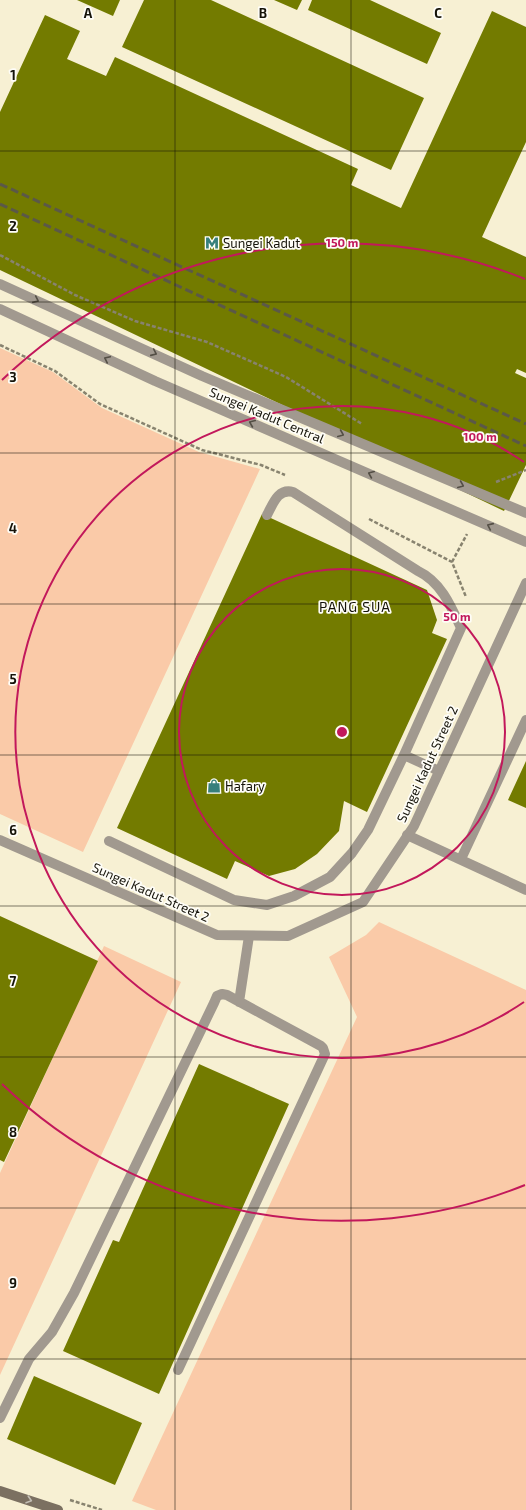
<svg xmlns="http://www.w3.org/2000/svg" width="526" height="1510" font-family="'Exo 2',sans-serif">
<rect width="100%" height="100%" fill="#f7f0d3"/>
<path fill="#facaa8" d="M0,348L53,372L102,408L199,452L260,469L83,852L0,814Z
M379,922L526,990V1510H156L132,1501L357,1017L329,957L366,935Z
M104,946L181,982L0,1375V1173Z"/>
<path fill="#737b00" d="M77,0H120L113,16Z
M144,0H211L424,98L391,170L122,47Z
M274,0H302L297,10Z
M312,0H370L441,33L427,64L308,10Z
M492,11L526,27V142L482,237L526,257V373L517,369L515,373L526,378V465L504,511L0,270V112L45,15L80,31L67,59L106,76L115,57L358,169L351,185L401,208Z
M262,514L427,590L437,620L432,633L447,639L367,812L344,801L339,831L317,854L295,869L269,876L235,861L227,879L117,828Z
M526,761V808L508,800Z
M0,916L98,961L4,1162L0,1160Z
M199,1064L289,1104L159,1394L63,1351L113,1240L119,1242Z
M34,1376L142,1423L115,1485L7,1439Z"/>
<g fill="none" stroke-linecap="round" stroke-linejoin="round">
<path stroke="#88836f" stroke-width="2.5" stroke-dasharray="4 2" stroke-linecap="butt" d="M0,255L75,295L135,321L207,342L286,377L362,424
M0,345L55,371L100,404L202,450L261,465L285,475
M496,482L526,470
M369,519L452,562L466,597
M452,562L467,534
M70,1500L102,1510"/>
<path stroke="#a1998f" stroke-width="10" d="M404,755L439,771
M407,835L526,890
M109,841L234,900L267,905L294,896L330,877L352,853L368,830L404,755L461,628C451,606 441,582 418,571L293,492C278,488 273,504 267,515
M461,859L526,720
M239,1002L249,936
M0,1418L29,1359L52,1332L74,1293L214,1003L217,996L222,994L227,995L321,1046L323,1048L325,1054L178,1370"/>
<path stroke="#a1998f" stroke-width="10" d="M0,284L202,376L526,513
M0,309L155,381L526,542
M0,840L217,935L288,936L363,902L414,826L526,583"/>
<path stroke="#7b7061" stroke-width="10" d="M0,1491L58,1510"/>
<path stroke="#5b5848" stroke-width="3" stroke-dasharray="8 4" stroke-linecap="butt" d="M0,184L526,424
M0,204L526,446"/>
</g>
<defs><path id="oneway-chevron" d="M-2-3.5L2.5 0L-2 3.5" fill="none" stroke-width="1.6" stroke-linecap="round" stroke-linejoin="round"/></defs>
<g stroke="#544f45">
<use href="#oneway-chevron" transform="translate(36 300) rotate(24)"/>
<use href="#oneway-chevron" transform="translate(154 353) rotate(24)"/>
<use href="#oneway-chevron" transform="translate(107 359) rotate(-155)"/>
<use href="#oneway-chevron" transform="translate(252 423) rotate(-157)"/>
<use href="#oneway-chevron" transform="translate(341 434) rotate(23)"/>
<use href="#oneway-chevron" transform="translate(371 474) rotate(-157)"/>
<use href="#oneway-chevron" transform="translate(461 485) rotate(23)"/>
<use href="#oneway-chevron" transform="translate(490 526) rotate(-156)"/>
</g>
<use stroke="#c3beb4" href="#oneway-chevron" transform="translate(29 1500) rotate(18)"/>
<path fill="none" stroke="#151309" stroke-width="1" stroke-opacity="0.55" d="M175,0V1510M351,0V1510M0,151H526M0,302H526M0,453H526M0,604H526M0,755H526M0,906H526M0,1057H526M0,1208H526M0,1359H526"/>
<g fill="none" stroke="#c2185b" stroke-width="2">
<circle cx="342" cy="732" r="163"/>
<path d="M524 1002A326 326 0 1 1 524 462"/>
<path d="M525 1185A489 489 0 0 1 2 1084M2 380A489 489 0 0 1 525 279"/>
</g>
<defs>
<g id="metro-bare" transform="scale(1.08)"><path d="M-5.5 5V-5H-3L0 0L3-5H5.5V5H3V-.5L0 4L-3-.5V5Z" fill="#377f7c" stroke="#fefdf7" stroke-width="2.5" paint-order="stroke"/></g>
<g id="shop-bare" transform="scale(1.08)"><path d="M-5-2.5h2.3a2.7 3.5 0 0 1 5.4 0H5L5.5 6h-11ZM-1.5-2.5h3a1.5 2.3 0 0 0-3 0Z" fill="#377f7c" stroke="#fefdf7" stroke-width="2.5" paint-order="stroke"/></g>
</defs>
<g fill-rule="evenodd">
<use href="#metro-bare" x="212" y="243"/>
<use href="#shop-bare" x="214" y="786"/>
</g>
<g text-anchor="middle" stroke-width="3.5" stroke-linejoin="round" paint-order="stroke">
<g font-size="13" fill="#151309" stroke="#fefdf7" text-anchor="start">
<text x="223" y="248">Sungei Kadut</text>
<text x="225" y="791">Hafary</text>
</g>
<g font-size="13" fill="#151309" stroke="#fefdf7">
<text transform="translate(267 415) rotate(23)" y="5">Sungei Kadut Central</text>
<text transform="translate(427 764) rotate(-65)" y="5">Sungei Kadut Street 2</text>
<text transform="translate(151 892) rotate(24)" y="5">Sungei Kadut Street 2</text>
</g>
<g font-size="14" letter-spacing="1" fill="#151309" stroke="#fefdf7">
<text x="355" y="612">PANG SUA</text>
</g>
</g>
<g font-size="13" text-anchor="middle" font-weight="bold" fill="#151309" stroke="#fefdf7" stroke-width="3.5" stroke-linejoin="round" paint-order="stroke">
<text x="88" y="18">A</text>
<text x="263" y="18">B</text>
<text x="438" y="18">C</text>
<text x="13" y="80">1</text>
<text x="13" y="231">2</text>
<text x="13" y="382">3</text>
<text x="13" y="533">4</text>
<text x="13" y="684">5</text>
<text x="13" y="835">6</text>
<text x="13" y="986">7</text>
<text x="13" y="1137">8</text>
<text x="13" y="1288">9</text>
</g>
<circle cx="342" cy="732" r="6" fill="#c2185b" stroke="#fefdf7" stroke-width="2"/>
<g font-size="12" text-anchor="middle" font-weight="bold" fill="#c2185b" stroke="#fefdf7" stroke-width="3.5" stroke-linejoin="round" paint-order="stroke">
<text x="342" y="247">150 m</text>
<text x="480" y="441">100 m</text>
<text x="457" y="621">50 m</text>
</g>
</svg>
